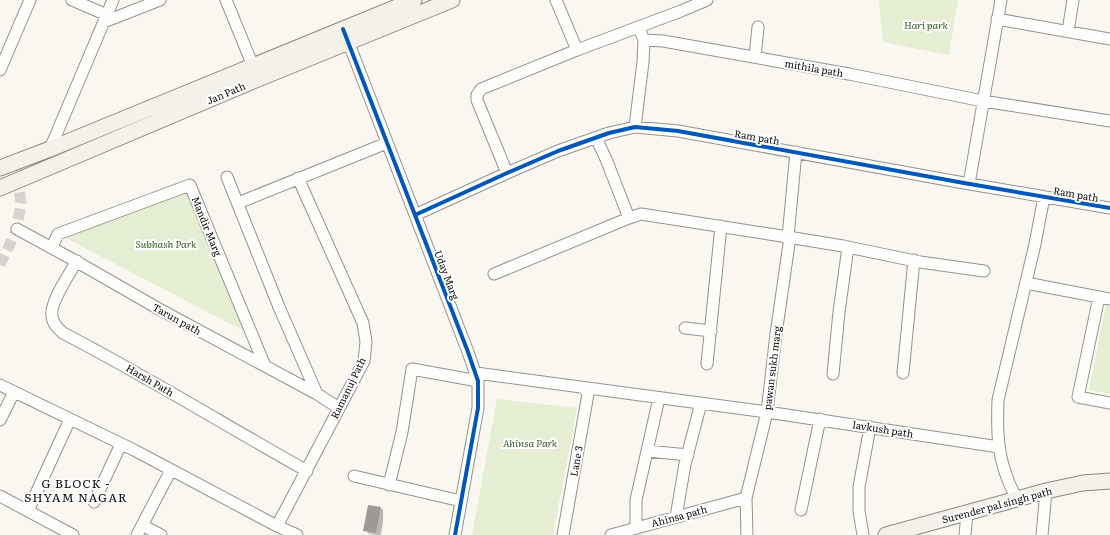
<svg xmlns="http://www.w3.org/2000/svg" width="1110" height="535" font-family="Literata,serif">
<defs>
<filter id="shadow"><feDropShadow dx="4.5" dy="2.5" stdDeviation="0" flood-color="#0004"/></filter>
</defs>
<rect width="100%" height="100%" fill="#faf7f0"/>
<path fill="#e5edd3" d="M879,0H958L949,55L883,42Z
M188,192L250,332L242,330L66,238Z
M1106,305L1110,306V394L1089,390Z
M497,399L577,408L553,535H472Z"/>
<path fill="#9c9a96" filter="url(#shadow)" d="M368,505L381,507L376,533L363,531Z"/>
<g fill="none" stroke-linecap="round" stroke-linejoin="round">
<path stroke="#d6d4ce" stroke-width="11" stroke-dasharray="11 5.5" stroke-linecap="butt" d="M0,265L17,229L21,202L15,162"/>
<g stroke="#93928f" stroke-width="13">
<path id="street" d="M72,0L107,15
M226,0L253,66
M997,19L1110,39
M104,22L160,0
M1068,31L1073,0
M346,36L468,352L478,381V408L455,535
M644,40L663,41L849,74L983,101L1110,121
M577,50L681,11L707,0
M755,57L758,27
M0,70L30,0
M635,127L643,62L644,40L641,33
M50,149L113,0
M507,173L477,100V95L481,89L577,50L556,0
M227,177L279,307L317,394
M969,184L1001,0
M238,203L387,143
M415,215L507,173L558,151L609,133L635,127L678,131L964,183L1110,208
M629,218L641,214L788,237L796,152
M17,229L72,259L159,309L317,394L339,408
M788,237L843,246L920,262L984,271
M52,247L58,234L190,185L265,366
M77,261C70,273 50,302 52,315C52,323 57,328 63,333C146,376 225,425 307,471
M494,274L629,218L606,159L596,138
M1026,283L1110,299
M1099,297L1078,397L1110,403
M685,328L711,331
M707,364L721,226
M476,373L767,412L999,447
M903,373L914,260
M833,374L839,312L848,247
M0,385L134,450L277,526L297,535
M0,420L14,392
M647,451L688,455
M354,476L461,501
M389,485L402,432L412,369L478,381
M0,496L73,535
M1017,499C1014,493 1010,486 1008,480C997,453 997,428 998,400L1035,244L1044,197
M94,502L121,444
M801,510L820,419
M28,511L70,419
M676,517L685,464L701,403
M142,525L161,535
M277,526L364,361L366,342L363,323L298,178
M636,528V500L659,398
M137,535L171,470
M563,535L588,394L584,388
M611,535L746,498
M747,535L746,498L767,412L776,334L790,237
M863,535L859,511V487L870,427
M965,535L967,513
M1042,535L1046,491"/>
</g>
<g stroke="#8a8885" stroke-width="17">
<path id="secondary" d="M0,168L50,149L414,0
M0,188L253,81L452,0
M886,535L1046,491L1083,483L1110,481"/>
</g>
<use href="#street" stroke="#fefefd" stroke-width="11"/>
<use href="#secondary" stroke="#f3f1e9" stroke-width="15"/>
<g stroke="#fff" stroke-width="6">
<path id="cycleway" d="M343,29L468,352L478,381V408L455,535
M415,215L507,173L558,151L609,133L635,127L678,131L964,183L1110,208"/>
</g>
<use href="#cycleway" stroke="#0057b8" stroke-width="4"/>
</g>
<g text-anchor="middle" stroke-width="4" stroke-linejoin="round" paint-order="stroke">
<g font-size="10" font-style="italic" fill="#355c24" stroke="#fff">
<text x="926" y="29">Hari park</text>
<text x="166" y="248">Subhash Park</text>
<text x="530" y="447">Ahinsa Park</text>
</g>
<g font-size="10" fill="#0c0c0c" stroke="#fff">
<text transform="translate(814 68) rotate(10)" y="4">mithila path</text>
<text transform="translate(226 93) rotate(-23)" y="4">Jan Path</text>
<text transform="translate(757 137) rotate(10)" y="4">Ram path</text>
<text transform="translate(1076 194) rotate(10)" y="4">Ram path</text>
<text transform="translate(207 226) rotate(68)" y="4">Mandir Marg</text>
<text transform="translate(447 275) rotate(69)" y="4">Uday Marg</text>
<text transform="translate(177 319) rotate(29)" y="4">Tarun path</text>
<text transform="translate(772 368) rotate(-83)" y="4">pawan sukh marg</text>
<text transform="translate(150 380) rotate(30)" y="4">Harsh Path</text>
<text transform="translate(348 388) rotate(-64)" y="4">Ramanuj Path</text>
<text transform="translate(883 429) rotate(9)" y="4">lavkush path</text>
<text transform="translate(576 461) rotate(-80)" y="4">Lane 3</text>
<text transform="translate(997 505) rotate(-15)" y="4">Surender pal singh path</text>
<text transform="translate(679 516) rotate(-15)" y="4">Ahinsa path</text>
</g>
<g font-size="12" letter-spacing="1" fill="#0c0c0c" stroke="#fff">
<text x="76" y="488">G BLOCK -<tspan x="76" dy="14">SHYAM NAGAR</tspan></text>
</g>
</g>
</svg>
